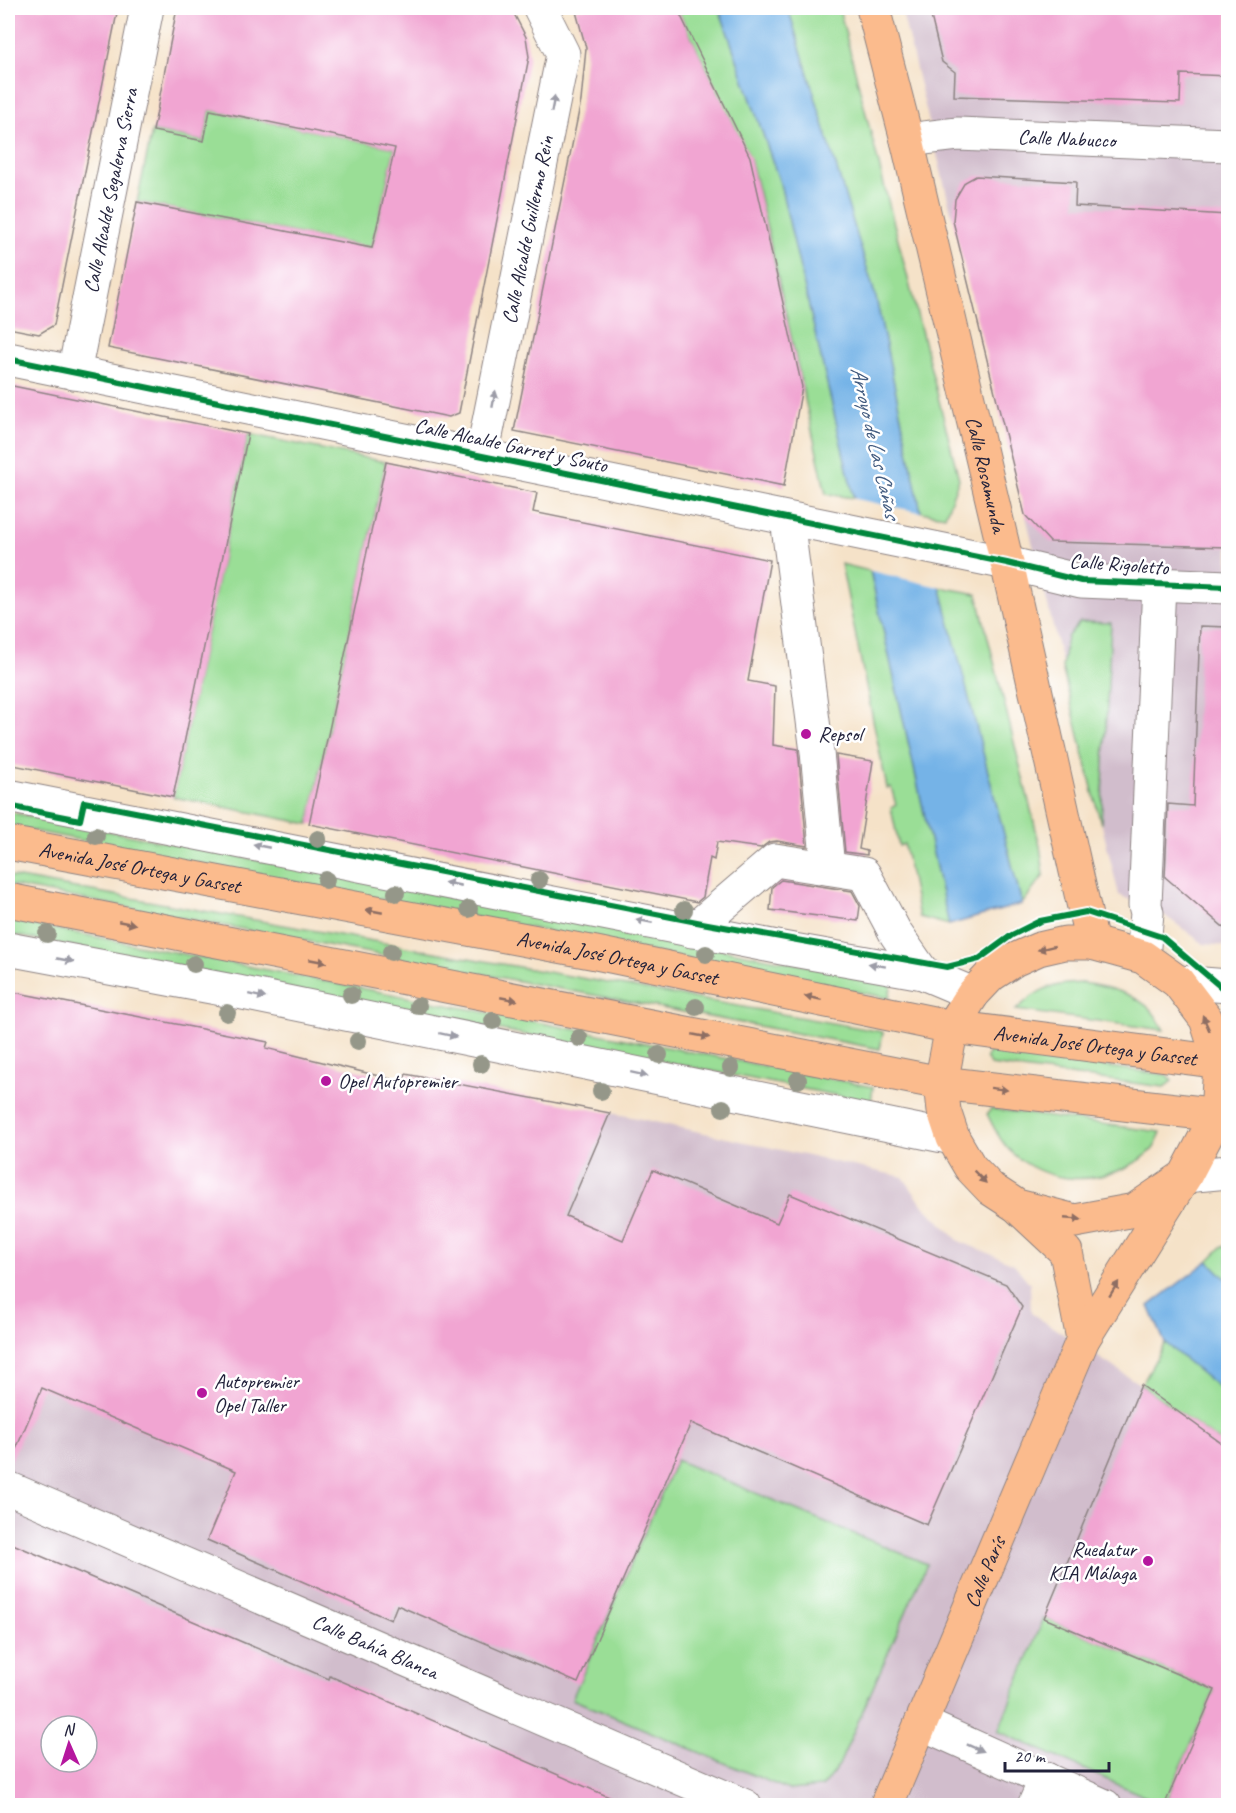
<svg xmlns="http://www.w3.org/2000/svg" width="1236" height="1813" font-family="Caveat,sans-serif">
<rect width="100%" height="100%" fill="#fff"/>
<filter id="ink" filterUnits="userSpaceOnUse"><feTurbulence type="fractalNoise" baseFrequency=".0167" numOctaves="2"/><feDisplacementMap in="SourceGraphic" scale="12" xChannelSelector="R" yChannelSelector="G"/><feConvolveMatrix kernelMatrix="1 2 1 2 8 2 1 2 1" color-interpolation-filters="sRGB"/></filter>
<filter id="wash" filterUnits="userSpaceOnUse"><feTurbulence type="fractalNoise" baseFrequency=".008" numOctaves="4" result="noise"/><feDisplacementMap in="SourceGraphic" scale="24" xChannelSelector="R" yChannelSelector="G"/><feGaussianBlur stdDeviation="1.35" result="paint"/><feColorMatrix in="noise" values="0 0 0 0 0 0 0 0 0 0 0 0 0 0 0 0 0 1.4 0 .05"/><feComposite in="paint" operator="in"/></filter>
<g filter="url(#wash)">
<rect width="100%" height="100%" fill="#f5e2c8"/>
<path fill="#d1bdcc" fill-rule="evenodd" d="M901,8H1228V946L1204,944L1164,915L1119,895Z
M8,991L268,1042L266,1048L402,1081L406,1074L637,1118L903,1177L922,1204L959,1241L1014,1264L1030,1284L1031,1313L1141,1385L1228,1448V1805H8ZM51,1726H87V1762H51Z"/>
<path fill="#9ade96" stroke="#5e8068" stroke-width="1.5" d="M677,8H719L780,183L854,498L826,494L760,197L750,158Z
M788,8H839L959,479L945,516L921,512L876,298Z
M210,110L395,148L372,248L137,202L152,131L204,141Z
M248,434L386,462L309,824L173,797Z
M841,564L870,571L949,925L919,917L904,844L899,846L891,808L896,805L891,787L887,788Z
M940,587L977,594L1040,846L1044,875L1022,904Z
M1080,622L1111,623L1101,824L1062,667L1067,637Z
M8,812L892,982L889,998L8,826Z
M8,876L883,1032L880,1049L8,885Z
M8,920L873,1087L871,1102L8,934Z
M1082,983C1103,986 1135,993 1151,1010C1156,1015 1160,1023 1164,1030L1016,1010C1039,988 1050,984 1082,983Z
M990,1051L1168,1075L1172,1081L1164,1087L990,1065L986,1057Z
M991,1109L1161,1132C1159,1137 1157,1144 1153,1149C1146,1157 1137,1162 1127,1167C1090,1184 1052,1183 1018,1158C1003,1147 995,1130 987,1114Z
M1223,1246L1228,1247V1281L1208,1261Z
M1165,1343L1228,1395V1448L1141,1385Z
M676,1460L927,1564L839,1765L822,1787L789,1790L572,1699Z
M1044,1618L1215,1690L1164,1805L998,1731Z"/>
<path fill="#74b3e7" stroke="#4b6a91" stroke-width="1.5" d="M719,8H788L876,298L921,512L1022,904L949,925L854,498L780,183Z
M1208,1261L1228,1281V1395L1165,1343L1149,1306Z"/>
<path fill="#f5e2c8" d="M851,498L924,513L943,588L867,570Z"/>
<g id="blocks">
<path fill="#f1a5d2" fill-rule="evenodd" d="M8,8H118L54,325L39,334L8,328Z
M177,8H511L526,37L529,57L459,413L449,417L108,348L137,202L372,248L395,148L210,110L204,141L153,131Z
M575,8H677L750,157L802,387L784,486L514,431L581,101L586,48Z
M929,8H1228V76L1181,74L1180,103L954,96L955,72L942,62Z
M976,176L1076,182L1075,206L1228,215V547L1050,542L1025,515L953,221L955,199L965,182Z
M8,385L248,434L173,797L8,764Z
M386,462L537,493L533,512L770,560L748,681L775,686L773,745L798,749L807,846L777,841L769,842L761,848L717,842L714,860L710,858L703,897L697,902L309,824Z
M1200,626L1228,627V931L1165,877L1168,804L1193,806Z
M836,755L873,761L859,849L867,851V855L845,852Z
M781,880L852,891L860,906L858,921L770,910L772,887Z
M8,991L268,1042L266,1048L403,1082L406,1074L610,1113L566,1216L623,1240L653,1170L777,1223L790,1194L1006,1284L1022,1307L927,1525L691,1423L578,1683L397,1605L391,1620L207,1540L236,1471L42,1388L8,1468Z
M1141,1385L1228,1448V1806H1164L1215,1690L1044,1618Z
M8,1542L329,1679L330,1676L630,1806H8ZM51,1726H87V1762H51Z"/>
</g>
</g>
<g filter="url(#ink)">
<use href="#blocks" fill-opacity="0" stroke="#8c8282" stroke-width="1.5"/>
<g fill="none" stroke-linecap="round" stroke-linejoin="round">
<g stroke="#8c8282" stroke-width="35">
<g id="minor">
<path id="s1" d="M907,140L958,134L1228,145"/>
<path d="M8,359L1007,563L1081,581L1228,587"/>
<path id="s2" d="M74,373L147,8"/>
<path id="s3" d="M482,456L563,54L540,8"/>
<path d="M787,519L817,752L828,868"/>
<path d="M8,796L782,948L923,973L973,994"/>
<path d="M692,931L775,860L864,874L896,934L923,973"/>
<path d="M8,949L238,992L953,1138"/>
<path d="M1143,957L1147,913L1145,905L1159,584"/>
<path d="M1178,982L1228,986"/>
<path d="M1185,1176L1228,1172"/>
<path id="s4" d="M8,1488L745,1806"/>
<path d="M921,1723L1105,1806"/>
<path d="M1034,1806L1046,1779"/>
</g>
</g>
<g stroke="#8c8282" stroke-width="35">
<g id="major">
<path id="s5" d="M873,8L907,140L1007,563L1092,943"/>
<path id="s6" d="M8,843L596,953L952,1027L1228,1063"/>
<path d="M8,900L941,1083L1228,1116"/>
<path d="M1020,1209L1066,1252L1083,1339"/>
<path id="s7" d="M886,1806L1083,1339L1185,1176L1217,1115L1220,1063L1206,1019L1178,982L1143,957L1092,943H1065L1039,949L1014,960L991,975L973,994L952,1027L941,1083L944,1111L953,1138L970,1167L991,1189L1017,1206L1075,1221L1135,1210L1185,1176"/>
</g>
</g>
<use href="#minor" stroke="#fff" stroke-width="33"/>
<use href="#major" stroke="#fbbb8d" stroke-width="33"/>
<g stroke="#fff" stroke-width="10">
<path id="cycleway" d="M8,359L1007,563L1081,581L1228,587
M8,806L80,820L84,802L702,923L947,967L979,959L1012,935L1040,921L1086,912L1162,937L1228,993"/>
</g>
<use href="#cycleway" stroke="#00873e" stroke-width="6"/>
</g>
<g fill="#959789">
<circle cx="96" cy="836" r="9"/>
<circle cx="318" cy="839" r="9"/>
<circle cx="326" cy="880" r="9"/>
<circle cx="539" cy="880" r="9"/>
<circle cx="396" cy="893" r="9"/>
<circle cx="469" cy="909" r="9"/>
<circle cx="684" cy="910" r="9"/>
<circle cx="47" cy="934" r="9"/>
<circle cx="391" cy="952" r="9"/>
<circle cx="706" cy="954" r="9"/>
<circle cx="194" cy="964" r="9"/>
<circle cx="351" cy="995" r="9"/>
<circle cx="418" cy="1006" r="9"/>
<circle cx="696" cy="1007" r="9"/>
<circle cx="227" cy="1013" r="9"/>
<circle cx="493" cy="1021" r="9"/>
<circle cx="579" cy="1038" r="9"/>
<circle cx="358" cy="1041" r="9"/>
<circle cx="659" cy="1055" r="9"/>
<circle cx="481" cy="1064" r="9"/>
<circle cx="731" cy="1068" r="9"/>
<circle cx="798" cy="1080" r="9"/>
<circle cx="601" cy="1091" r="9"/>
<circle cx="723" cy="1108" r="9"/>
</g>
<defs><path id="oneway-solid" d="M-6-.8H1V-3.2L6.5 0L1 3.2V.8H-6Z" transform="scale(1.5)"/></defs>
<g fill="#9c9ca7">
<use href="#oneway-solid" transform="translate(553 104) rotate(-79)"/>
<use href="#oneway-solid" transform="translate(494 399) rotate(-79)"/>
<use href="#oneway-solid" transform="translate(261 846) rotate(-169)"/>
<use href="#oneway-solid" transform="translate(453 884) rotate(-169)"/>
<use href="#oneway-solid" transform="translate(644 921) rotate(-169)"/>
<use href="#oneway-solid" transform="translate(65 960) rotate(11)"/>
<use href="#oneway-solid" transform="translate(877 965) rotate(-170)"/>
<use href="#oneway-solid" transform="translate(257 996) rotate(12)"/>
<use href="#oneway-solid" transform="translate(448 1035) rotate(12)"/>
<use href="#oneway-solid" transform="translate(639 1074) rotate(12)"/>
<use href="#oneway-solid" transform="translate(975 1748) rotate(24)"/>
</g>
<g fill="#8e6e64">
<use href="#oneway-solid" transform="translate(374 911) rotate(-169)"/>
<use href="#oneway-solid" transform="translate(127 923) rotate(11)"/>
<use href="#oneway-solid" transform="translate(1046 948) rotate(166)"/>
<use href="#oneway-solid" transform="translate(318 961) rotate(11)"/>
<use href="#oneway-solid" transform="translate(813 998) rotate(-168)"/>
<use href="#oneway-solid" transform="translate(509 999) rotate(11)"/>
<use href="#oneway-solid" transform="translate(1206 1023) rotate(-114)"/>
<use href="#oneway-solid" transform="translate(701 1036) rotate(11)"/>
<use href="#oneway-solid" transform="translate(999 1089) rotate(7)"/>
<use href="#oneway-solid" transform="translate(980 1177) rotate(45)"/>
<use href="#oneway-solid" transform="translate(1073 1219) rotate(5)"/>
<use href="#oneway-solid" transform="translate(1114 1289) rotate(-58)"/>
</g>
</g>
<g fill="#b5179e" stroke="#fff" stroke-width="2">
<circle cx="806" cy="734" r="6"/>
<circle cx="326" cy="1081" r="6"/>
<circle cx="202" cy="1393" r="6"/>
<circle cx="1148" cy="1561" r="6"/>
</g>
<g text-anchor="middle" stroke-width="5" stroke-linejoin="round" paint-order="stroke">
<g font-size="21" fill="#22223b" stroke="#fff">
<text dy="7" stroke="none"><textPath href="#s1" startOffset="160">Calle Nabucco</textPath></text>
<text dy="7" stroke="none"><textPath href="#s2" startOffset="186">Calle Alcalde Segalerva Sierra</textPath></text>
<text dy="7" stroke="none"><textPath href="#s3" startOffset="231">Calle Alcalde Guillermo Rein</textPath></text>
<text transform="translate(511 445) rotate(12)" y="7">Calle Alcalde Garret y Souto</text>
<text dy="7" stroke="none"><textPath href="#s5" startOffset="480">Calle Rosamunda</textPath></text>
<text transform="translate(1119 564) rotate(4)" y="7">Calle Rigoletto</text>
<text dy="7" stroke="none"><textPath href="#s6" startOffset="134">Avenida José Ortega y Gasset</textPath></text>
<text dy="7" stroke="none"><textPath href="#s6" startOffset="620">Avenida José Ortega y Gasset</textPath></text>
<text dy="7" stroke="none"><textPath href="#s6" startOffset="1106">Avenida José Ortega y Gasset</textPath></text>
<text dy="7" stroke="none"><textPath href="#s7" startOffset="254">Calle París</textPath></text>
<text dy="7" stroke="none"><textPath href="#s4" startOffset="400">Calle Bahía Blanca</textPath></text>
</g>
<g font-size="21" fill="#22223b" stroke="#fff" text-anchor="start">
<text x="818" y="741">Repsol</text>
<text x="338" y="1088">Opel Autopremier</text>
<text x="214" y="1388">Autopremier<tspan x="214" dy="24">Opel Taller</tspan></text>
<text x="1136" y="1556" text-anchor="end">Ruedatur<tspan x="1136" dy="24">KIA Málaga</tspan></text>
</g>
<g font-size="22" font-style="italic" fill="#435c80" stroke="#fff">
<text transform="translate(876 442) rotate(77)" y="8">Arroyo de Las Cañas</text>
</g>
</g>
<rect width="1236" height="1813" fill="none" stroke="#fff" stroke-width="30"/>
<g transform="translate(69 1744) rotate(357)"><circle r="28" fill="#ffffff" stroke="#a7a7b1" stroke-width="1.5"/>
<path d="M0-4.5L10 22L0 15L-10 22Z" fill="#b5179e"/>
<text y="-9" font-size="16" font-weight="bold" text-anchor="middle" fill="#22223b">N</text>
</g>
<path d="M1005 1762v9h104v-9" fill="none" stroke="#22223b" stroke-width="3"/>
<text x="1014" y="1762" font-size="18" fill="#22223b" stroke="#ffffff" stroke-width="4.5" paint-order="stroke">20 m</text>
</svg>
